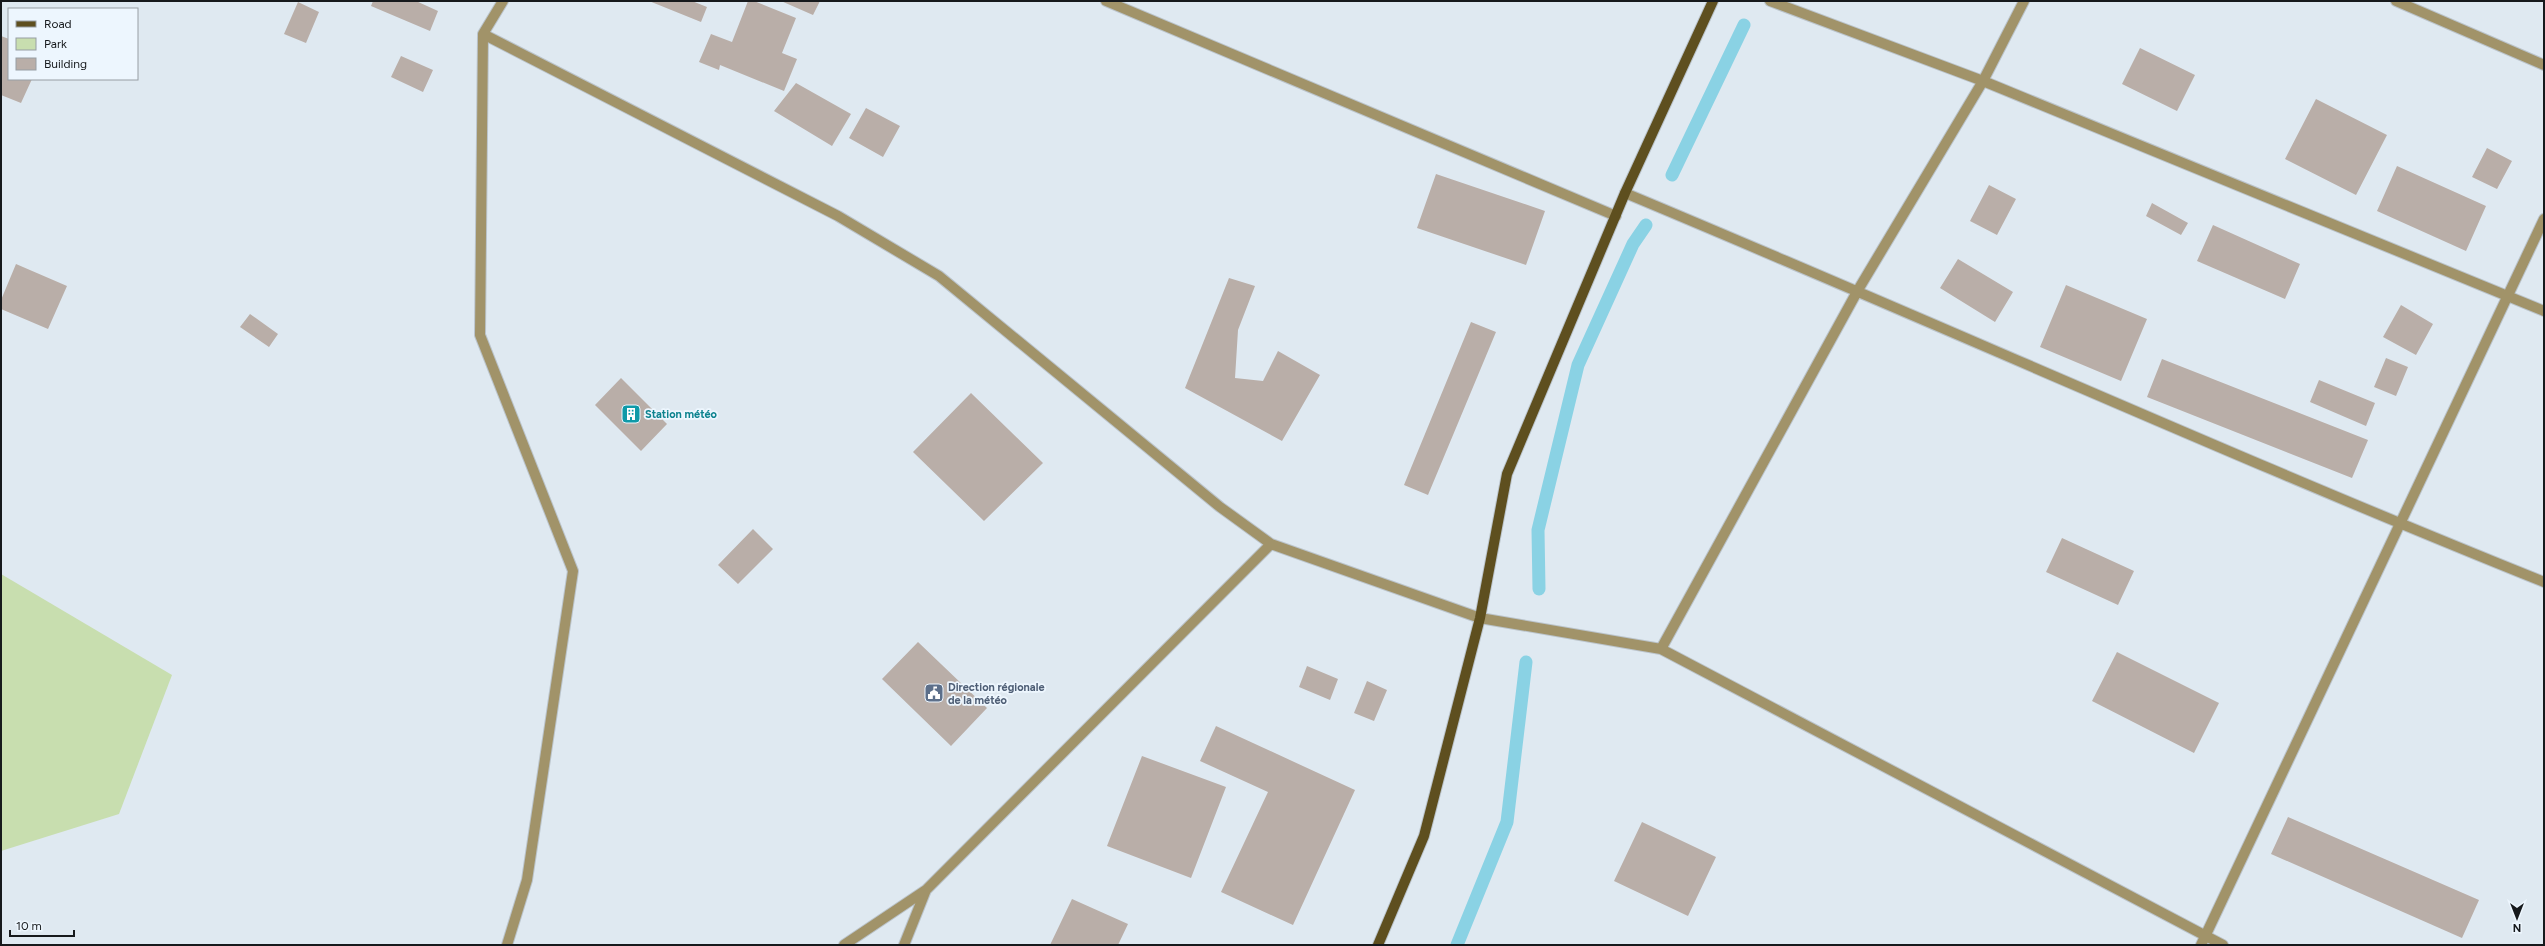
<svg xmlns="http://www.w3.org/2000/svg" width="2545" height="946" font-family="Figtree,sans-serif">
<rect width="100%" height="100%" fill="#dfe9f1"/>
<path fill="#c8deaf" d="M1,574L172,675L119,814L1,851Z"/>
<g fill="none" stroke-linecap="round" stroke-linejoin="round">
<path stroke="#8ad2e4" stroke-width="13" d="M1672,175L1744,25
M1539,589L1538,530L1578,365L1633,244L1646,225
M1457,945L1507,822L1526,662"/>
</g>
<path fill="#b9aea8" d="M373,1H416L438,11L430,31L371,6Z
M649,1H692L707,7L701,22Z
M748,1H754L796,18L782,53L797,59L784,91L720,65L719,70L699,62L711,34L732,42Z
M781,1H820L813,15Z
M298,2L319,12L306,43L284,34Z
M1,36L9,39V79H32L21,103L1,95Z
M2140,48L2195,75L2177,111L2122,84Z
M401,56L433,70L423,92L391,77Z
M796,83L851,114L832,146L774,111Z
M2316,99L2387,135L2356,195L2285,159Z
M866,108L900,126L883,157L849,138Z
M2487,148L2512,161L2497,189L2472,177Z
M2397,166L2486,206L2466,251L2377,211Z
M1436,174L1545,211L1526,265L1417,228Z
M1989,185L2016,199L1997,235L1970,221Z
M2152,203L2188,223L2181,235L2146,216Z
M2213,225L2300,264L2285,299L2197,261Z
M1958,259L2013,292L1995,322L1940,288Z
M16,264L67,286L48,329L1,309V300Z
M1229,278L1255,286L1238,330L1235,378L1263,381L1278,351L1320,375L1282,441L1185,388Z
M2066,285L2147,319L2121,381L2040,347Z
M2401,305L2433,324L2416,355L2383,337Z
M250,314L278,334L269,347L240,327Z
M1471,322L1496,332L1428,495L1404,485Z
M2386,358L2408,367L2396,396L2374,387Z
M2162,359L2368,440L2352,478L2147,397Z
M621,378L667,424L641,451L595,405Z
M2319,380L2375,403L2366,426L2310,402Z
M971,393L1043,463L984,521L913,452Z
M753,529L773,549L738,584L718,565Z
M2062,538L2134,571L2118,605L2046,572Z
M918,642L987,708L951,746L882,679Z
M2117,652L2219,703L2194,753L2092,701Z
M1307,666L1338,679L1330,700L1299,687Z
M1367,681L1387,690L1374,721L1354,713Z
M1216,726L1355,790L1293,925L1221,892L1268,792L1200,761Z
M1142,756L1226,787L1191,878L1107,846Z
M2288,817L2479,900L2462,938L2271,854Z
M1642,822L1716,857L1688,916L1614,881Z
M1072,899L1128,924L1118,945H1050Z"/>
<g fill="none" stroke-linecap="round" stroke-linejoin="round">
<g stroke="#bbc4cb" stroke-width="12">
<path id="minor" d="M503,1L483,34L838,216L939,276L1220,507L1271,544L1480,618L1661,649L2223,945
M1106,1L1616,216
M1770,1L1983,81L2544,311
M2396,1L2544,65
M483,34L480,335L573,571L527,880L507,945
M1625,193C1932,321 2235,458 2544,582
M1661,649L1858,290L1983,81L2024,1
M844,945L926,890
M904,945L926,890L1271,544
M2201,945L2544,219"/>
</g>
<g stroke="#bbc4cb" stroke-width="12">
<path id="primary" d="M1378,945L1424,836L1480,618L1507,474L1625,193L1713,1"/>
</g>
<use href="#minor" stroke="#a19369" stroke-width="10"/>
<use href="#primary" stroke="#5e4f1f" stroke-width="10"/>
</g>
<defs>
<g id="building-square" transform="scale(1)"><rect x="-9" y="-9" width="18" height="18" rx="4" fill="#0f9aa8" stroke="#edf6fe"/><path d="M-4-6H4V6H1V3H-1V6H-4ZM-2.5-4.3h1.7v1.8h-1.7ZM.8-4.3h1.7v1.8H.8ZM-2.5-1h1.7V.8h-1.7ZM.8-1h1.7V.8H.8Z" fill="#fff"/></g>
<g id="civic-square" transform="scale(1)"><rect x="-9" y="-9" width="18" height="18" rx="4" fill="#5c6f8a" stroke="#edf6fe"/><path d="M-.6-6.5H3V-4.5H.6V-3L4-1V1h2V6H-6V1h2V-1L-.6-3ZM-1.2 2.5V6h2.4V2.5Z" fill="#fff"/></g>
</defs>
<g fill-rule="evenodd">
<use href="#building-square" x="631" y="414"/>
<use href="#civic-square" x="934" y="693"/>
</g>
<g text-anchor="middle" stroke-width="3.5" stroke-linejoin="round" paint-order="stroke">
<g font-size="11" font-weight="bold" fill="#0d838f" stroke="#edf6fe" text-anchor="start">
<text x="645" y="418">Station météo</text>
</g>
<g font-size="11" font-weight="bold" fill="#4e5e75" stroke="#edf6fe" text-anchor="start">
<text x="948" y="691">Direction régionale<tspan x="948" dy="13">de la météo</tspan></text>
</g>
</g>
<rect width="2545" height="946" fill="none" stroke="#16191c" stroke-width="4"/>
<rect x="8" y="8" width="130" height="72" fill="#edf6fe" stroke="#979ea4"/>
<rect x="16" y="21" width="20" height="6" fill="#5e4f1f" stroke="#979ea4"/>
<text x="44" y="28" font-size="12" fill="#16191c">Road</text>
<rect x="16" y="38" width="20" height="12" fill="#c8deaf" stroke="#979ea4"/>
<text x="44" y="48" font-size="12" fill="#16191c">Park</text>
<rect x="16" y="58" width="20" height="12" fill="#b9aea8" stroke="#979ea4"/>
<text x="44" y="68" font-size="12" fill="#16191c">Building</text>
<g transform="translate(2517 918) rotate(180)" stroke="#edf6fe" stroke-width="3" paint-order="stroke">
<path d="M0-3L7 15L0 10L-7 15Z" fill="#16191c"/>
<text y="-6" font-size="11" font-weight="bold" text-anchor="middle" fill="#16191c">N</text>
</g>
<path d="M10 930v6h64v-6" fill="none" stroke="#16191c" stroke-width="2"/>
<text x="16" y="930" font-size="12" fill="#16191c" stroke="#edf6fe" stroke-width="3" paint-order="stroke">10 m</text>
</svg>
